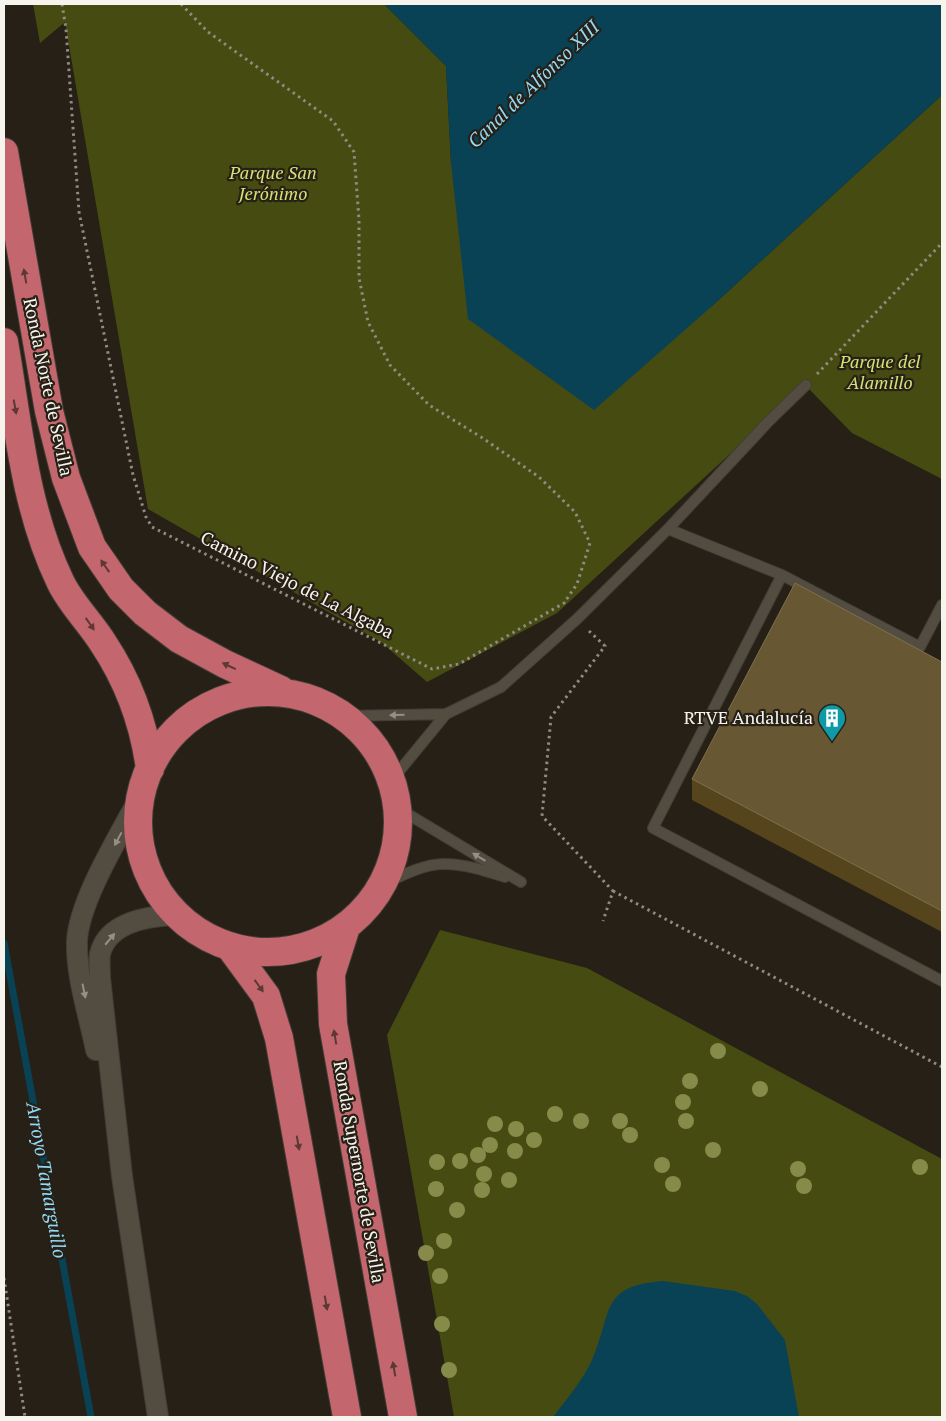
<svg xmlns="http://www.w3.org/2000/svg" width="946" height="1421" font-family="'PT Serif',serif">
<rect width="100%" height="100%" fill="#262016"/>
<path fill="#464c11" d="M33,4H384L446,66L451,163L711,307L942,95V479L852,433L805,385L557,613L427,682L381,642L148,509L65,22L40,43Z
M440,930L587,968L942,1159V1417H454L387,1035Z"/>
<path fill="#094254" d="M384,4H942V95L711,307L594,410L468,319L451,163L446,66Z
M663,1281L735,1291L747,1296L757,1304L785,1340L799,1417H553C566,1400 583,1380 592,1360C613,1312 599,1286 663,1281Z"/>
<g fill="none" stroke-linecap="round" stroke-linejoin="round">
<path stroke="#094254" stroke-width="7" d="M4,943L91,1417"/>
<g stroke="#423d36" stroke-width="12">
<path id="lane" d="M668,529L782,575L920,647L942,605
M782,575L653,828L942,981
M344,716L446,714
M391,781L446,714L501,687L577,619L668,529L769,421L806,385
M396,807L521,882
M382,885C401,876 423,864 444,864C465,864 486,871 505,877"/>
</g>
<g stroke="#423d36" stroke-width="22">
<path id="street" d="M96,1050C89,1015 76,977 77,941C79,900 121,833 141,795
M158,1417L122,1176L100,978C100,971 99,961 100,954C108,921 149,916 176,915"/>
</g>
<g stroke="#423d36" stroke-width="30">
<path id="highway" d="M4,152L49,411L66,478L92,547L121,589L145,613L179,639L225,664L281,690
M4,342C18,422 24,506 60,581C70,603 90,622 103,643C129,682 144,724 150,769
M138 822a130 130 0 1 1 260 0a130 130 0 1 1-260 0Z
M346,927L331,974L333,1024L403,1417
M230,947L266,996L279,1038L347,1417"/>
</g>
<path stroke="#8f8b82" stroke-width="3" stroke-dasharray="2.5 4" stroke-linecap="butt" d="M62,4L66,29L79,212L133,475L146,517L152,527L432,669L459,664L564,603L566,606
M181,4L208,32L333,121L354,152L359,220V278L368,322L390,365L429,405L481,437L539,477L575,512L590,543L577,584L564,603
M817,374L942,243
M589,631L605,646L551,717L542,816L613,891L603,921
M613,891L942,1067
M4,1278L25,1417"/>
<use href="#lane" stroke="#534d41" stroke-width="10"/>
<use href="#street" stroke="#534d41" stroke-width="20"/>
<use href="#highway" stroke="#c3666d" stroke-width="28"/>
</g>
<g fill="#868b4a">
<circle cx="718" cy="1051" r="8"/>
<circle cx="690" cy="1081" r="8"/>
<circle cx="760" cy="1089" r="8"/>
<circle cx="683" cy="1102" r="8"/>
<circle cx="555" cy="1114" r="8"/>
<circle cx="581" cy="1121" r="8"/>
<circle cx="620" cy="1121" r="8"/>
<circle cx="686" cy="1121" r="8"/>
<circle cx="495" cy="1124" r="8"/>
<circle cx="516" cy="1129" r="8"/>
<circle cx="630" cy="1135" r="8"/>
<circle cx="534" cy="1140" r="8"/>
<circle cx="490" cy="1145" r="8"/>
<circle cx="713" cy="1150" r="8"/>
<circle cx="515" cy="1151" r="8"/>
<circle cx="478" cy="1155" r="8"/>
<circle cx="460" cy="1161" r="8"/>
<circle cx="437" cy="1162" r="8"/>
<circle cx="662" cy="1165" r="8"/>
<circle cx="920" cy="1167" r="8"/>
<circle cx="798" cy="1169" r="8"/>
<circle cx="484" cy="1174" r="8"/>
<circle cx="509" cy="1180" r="8"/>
<circle cx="673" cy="1184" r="8"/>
<circle cx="804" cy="1186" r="8"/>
<circle cx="436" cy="1189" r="8"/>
<circle cx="482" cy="1190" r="8"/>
<circle cx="457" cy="1210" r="8"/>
<circle cx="444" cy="1241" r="8"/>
<circle cx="426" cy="1253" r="8"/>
<circle cx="440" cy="1276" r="8"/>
<circle cx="442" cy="1324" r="8"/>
<circle cx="449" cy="1370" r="8"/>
</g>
<path fill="#56441d" d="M942,662V932L692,800V779Z"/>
<path fill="#675733" stroke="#7e7050" d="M795,583L942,662V911L692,779Z"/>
<defs><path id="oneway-solid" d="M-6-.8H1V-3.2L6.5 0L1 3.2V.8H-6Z" transform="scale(1.25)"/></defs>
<g fill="#5d3834">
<use href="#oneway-solid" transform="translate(25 276) rotate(-100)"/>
<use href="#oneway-solid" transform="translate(15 407) rotate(80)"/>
<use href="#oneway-solid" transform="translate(105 566) rotate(-125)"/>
<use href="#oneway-solid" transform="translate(90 624) rotate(55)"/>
<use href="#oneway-solid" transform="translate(229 666) rotate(-155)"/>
<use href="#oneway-solid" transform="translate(259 986) rotate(54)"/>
<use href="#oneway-solid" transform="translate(335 1037) rotate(-100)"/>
<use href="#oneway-solid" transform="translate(298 1143) rotate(80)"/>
<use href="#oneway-solid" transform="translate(326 1303) rotate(80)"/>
<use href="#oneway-solid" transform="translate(394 1369) rotate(-100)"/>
</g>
<g fill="#959086">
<use href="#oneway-solid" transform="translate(397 715) rotate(179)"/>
<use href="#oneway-solid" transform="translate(118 839) rotate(118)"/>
<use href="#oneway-solid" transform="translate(479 857) rotate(-149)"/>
<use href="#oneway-solid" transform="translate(110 939) rotate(-50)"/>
<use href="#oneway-solid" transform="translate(84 991) rotate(78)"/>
</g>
<defs>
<g id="building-pin" transform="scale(1.4375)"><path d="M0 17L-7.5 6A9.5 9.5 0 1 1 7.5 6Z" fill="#0f9aa8" stroke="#262016"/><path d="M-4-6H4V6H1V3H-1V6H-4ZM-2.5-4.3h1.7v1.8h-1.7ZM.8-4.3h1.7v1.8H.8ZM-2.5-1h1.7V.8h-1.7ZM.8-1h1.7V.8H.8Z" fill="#fff"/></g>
</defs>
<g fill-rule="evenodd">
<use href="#building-pin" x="832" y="718"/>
</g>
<g text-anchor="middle" stroke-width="4.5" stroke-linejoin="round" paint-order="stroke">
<g font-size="18" font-style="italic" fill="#d5e275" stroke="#262016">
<text x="273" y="179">Parque San<tspan x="273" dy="21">Jerónimo</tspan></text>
<text x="880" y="368">Parque del<tspan x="880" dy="21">Alamillo</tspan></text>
</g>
<g font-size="18" fill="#f7f4ed" stroke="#262016">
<text transform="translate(48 387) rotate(78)" y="6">Ronda Norte de Sevilla</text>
<text transform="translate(297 585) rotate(27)" y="6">Camino Viejo de La Algaba</text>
<text transform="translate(359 1172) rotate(80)" y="6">Ronda Supernorte de Sevilla</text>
</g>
<g font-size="18" fill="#f7f4ed" stroke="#262016" text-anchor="end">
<text x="813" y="724">RTVE Andalucía</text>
</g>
<g font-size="19" font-style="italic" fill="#93d9f6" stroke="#262016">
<text transform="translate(533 84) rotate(-44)" y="7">Canal de Alfonso XIII</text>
<text transform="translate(47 1180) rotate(80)" y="7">Arroyo Tamarguillo</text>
</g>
</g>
<rect width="946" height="1421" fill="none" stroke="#f7f4ed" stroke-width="10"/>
</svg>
